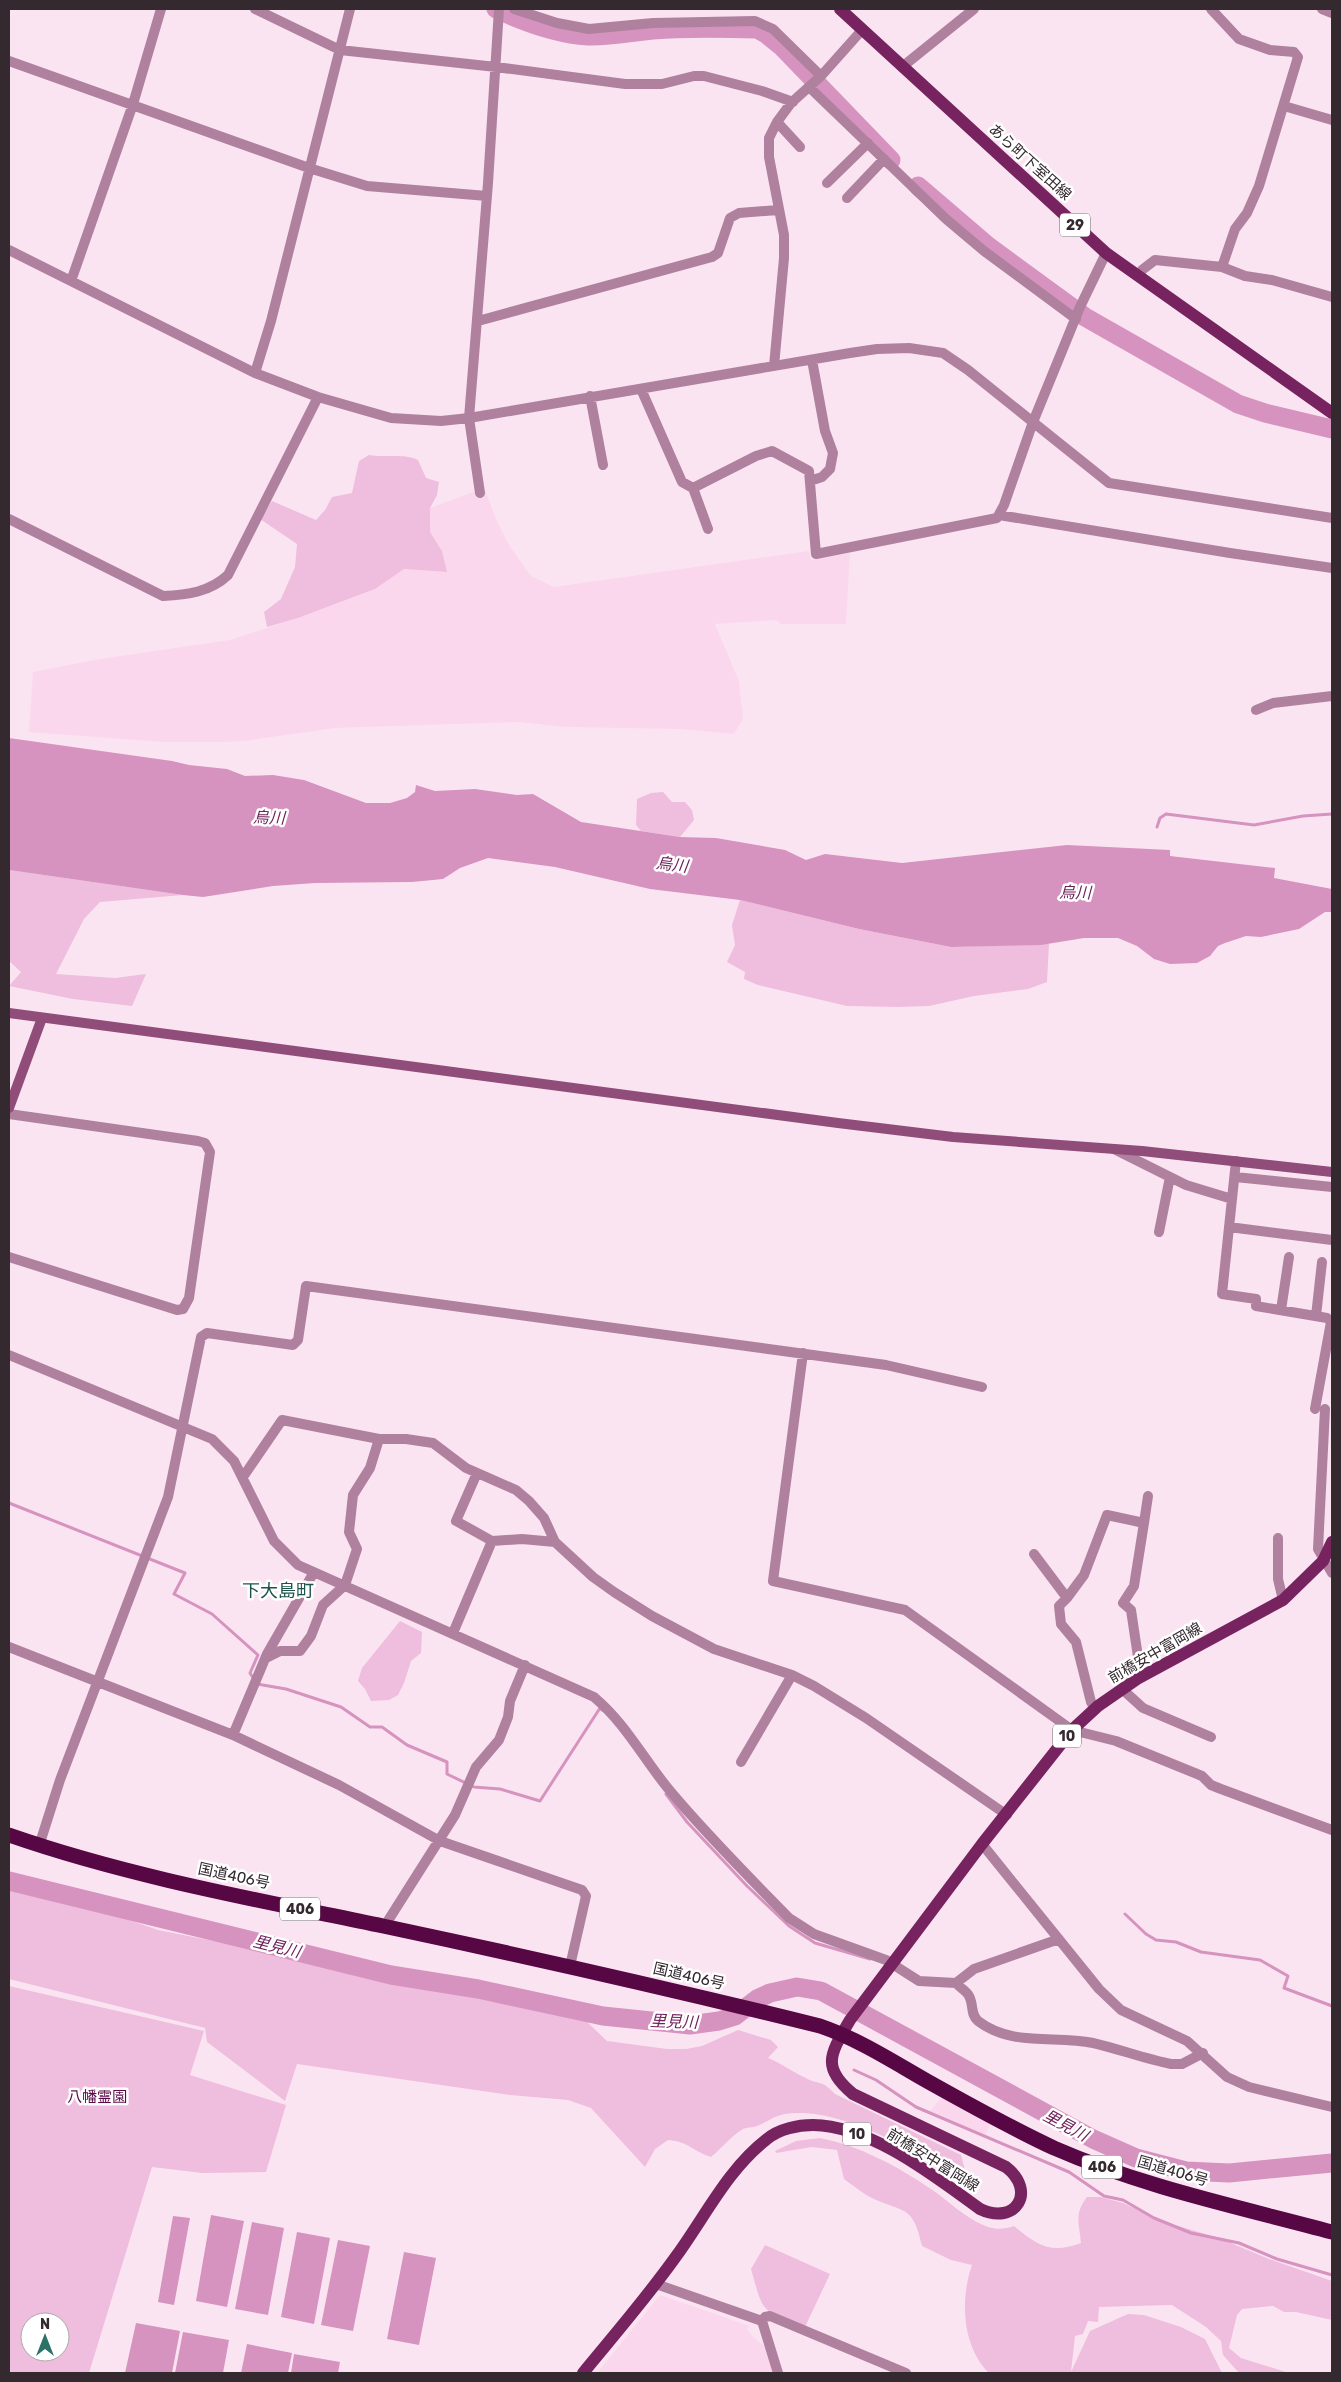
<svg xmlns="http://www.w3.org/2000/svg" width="1341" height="2382" font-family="Rubik,'Noto Sans JP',sans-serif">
<rect width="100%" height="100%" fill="#fbe4f2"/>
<path fill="#fbd7ed" d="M485,490L496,519L509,545L531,576L554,587L809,551L811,560L850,553L846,624H781L776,620L715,624L739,681L743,719L734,734L679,729L565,727L519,722L335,728L244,741L221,742H162L29,732L33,672L100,659L230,640L298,618L375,589L404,569L446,572L442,551L430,532V508L473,492Z
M943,2096L993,2120L985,2135L930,2111Z
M660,2295L750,2326L747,2329L751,2335L768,2349L774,2373H597Z"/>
<path fill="#efbddd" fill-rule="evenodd" d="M369,455C386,458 404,453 418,460L426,478L439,482L437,495L430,508V532L442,551L447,572L404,569L375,589L298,618L267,627L264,612L281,599L295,567L297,544L260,519L272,501L316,520L325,510L332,497L352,493L359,461Z
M663,792L672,802H685L692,810L694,820L680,837L641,831L636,825L637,799L651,793Z
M9,870L183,895L100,902L84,919L56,974L115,978L146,974L132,1006L73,999L9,986L21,972L9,961Z
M740,900L859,929L951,947L1049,944L1047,982L1028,989L974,996L929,1006L897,1007L847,1006L758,985L744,979L745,972L727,962L735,945L732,925Z
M400,1621L422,1632L421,1653L411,1661L404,1683L398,1695L389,1700L371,1701L365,1689L358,1681L362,1668Z
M9,1883L37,1888L158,1930L320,1962L437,1980L493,1994L586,2021L607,2041L667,2049H686L702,2046L738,2030L771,2040L778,2047L768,2058C781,2063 791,2071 804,2077C819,2086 820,2078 835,2094L961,2155L967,2177L961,2184C921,2152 838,2105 785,2114C774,2116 767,2122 757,2126C752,2128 747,2127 743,2129C731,2136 721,2149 711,2157C692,2151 690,2142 668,2140L655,2149L645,2167L591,2108L568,2100L510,2095L297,2064L285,2101L207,2042L205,2028L9,1979Z
M9,1986L204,2031L190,2075L286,2105L266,2172L202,2173L152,2167L89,2373H9ZM30,2322H60V2352H30Z
M820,2138C860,2146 897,2166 931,2189C949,2201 967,2220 988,2227C997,2230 1006,2229 1014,2226C1038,2246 1051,2254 1081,2243C1079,2223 1074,2214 1087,2197H1101L1123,2203L1161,2221L1219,2238L1269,2259L1332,2281V2320L1296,2312H1284L1273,2306L1242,2309L1237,2315L1229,2348L1241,2358L1289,2373H1239L1223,2355L1221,2341L1206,2327L1172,2305L1099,2307L1098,2322L1088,2321L1083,2334L1075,2336L1071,2372L1090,2331L1128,2314L1144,2315L1181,2327L1205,2339L1222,2373H989C962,2347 960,2299 972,2265L951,2260L922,2246C913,2206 906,2213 874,2199C863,2194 854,2186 844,2179L837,2150L812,2147L776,2153L775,2151L796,2141Z
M765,2245L830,2274L805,2327C760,2309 764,2315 751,2269Z"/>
<path fill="#d693bf" d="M9,738L172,761L189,765L227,769L245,776L273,775L304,780L366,803H390L407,798L415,792L416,785L435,791L475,789L517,795L533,794L581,822L680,837L716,838L785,850L806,860L825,854L902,863L1067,845L1170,850V856L1275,868L1274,878L1332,889V912H1325L1299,929L1261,937L1246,936L1225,943L1218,946L1210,956L1197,963L1170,964L1154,959L1137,946L1118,938H1084L1041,945L951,947L859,929L740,900L650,889L555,867L488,858L460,868L443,879L412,882L315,883L273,886L203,897L183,895L9,870Z
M211,2215L244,2221L227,2307L196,2301Z
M173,2216L190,2218L174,2305L158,2302Z
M252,2222L284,2228L268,2315L235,2309Z
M297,2232L330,2238L314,2324L281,2317Z
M338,2240L370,2246L353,2331L321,2325Z
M404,2252L436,2258L419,2345L387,2339Z
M136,2323L180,2331L172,2373H125Z
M183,2332L229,2340L223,2373H175Z
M247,2344L292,2353L288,2373H241Z
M294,2354L340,2362L338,2373H291Z"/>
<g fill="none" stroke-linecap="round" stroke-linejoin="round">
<path stroke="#d693bf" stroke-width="3" d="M1157,827L1160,818L1166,814L1254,825L1303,816L1332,814
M9,1503L185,1573L174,1594L212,1614L258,1655L250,1673L257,1684L286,1689L341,1707L370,1727H382L407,1745L447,1762V1774L474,1787L500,1789L540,1801L600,1708L602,1710
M666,1794L687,1822L747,1886L789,1926L815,1943L870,1959
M1125,1914L1146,1934L1156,1940L1176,1942L1201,1952L1260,1960L1288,1976L1284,1988L1332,2006
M854,2070L876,2080L916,2107L1069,2172L1104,2196L1123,2200L1154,2218L1191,2233L1239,2243L1277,2259L1332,2275"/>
<path stroke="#d693bf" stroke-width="19" d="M496,9C524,22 557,34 588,36C610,37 631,32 653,30C687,27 723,28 757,29L766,34L782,47L891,160
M918,186L988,246L1085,317L1238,404L1265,413L1332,429
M9,1881L391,1975L478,1989L603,2016L690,2025L719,2021L735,2016L757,1999L770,1993L797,1987L821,1991L845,2004L1093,2139L1136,2158L1186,2171L1229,2173L1332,2163"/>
<path stroke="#b0819f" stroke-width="10" d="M255,9L340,50L496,67L625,84H662L694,76H704L762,91L793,102
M514,9L557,23L589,29L653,23L755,21L773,29L821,76
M1211,9L1239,39L1270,50L1294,52L1298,57L1259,186L1247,213L1235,229L1222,267
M1322,9L1332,13
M9,61L309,168L367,186L487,196
M902,67L974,9
M809,87L946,219L984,251L1076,319
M1284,106L1332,120
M777,122L800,147
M827,183L868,143
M847,198L884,159
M9,250L255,373L318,397L391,418L441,421L469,418L850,353L877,349L909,348L943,353L968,370L1109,483L1332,518
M1139,277L1142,270L1155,260L1222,267L1245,276L1272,280L1332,297
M71,281L133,104L161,9
M478,321L712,257L718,253L730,218L739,213L778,210
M774,366L784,258V235L769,157V138L777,122L791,103L821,76L862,30
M255,373L271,321L350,9
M641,389L682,482L693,488
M590,396L603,465
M810,481L822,477L830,469L833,453L825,431L812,360
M480,493L469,418L488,183L499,9
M999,515L1230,553L1332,568
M9,519L163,596C187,595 210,592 228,575L318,397
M708,529L693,488L756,456L772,451L809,471L816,554L997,518L1004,505L1033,422L1080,307L1106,253
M1256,710L1273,703L1332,696
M9,1114L198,1141L205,1143L210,1152L189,1298L183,1309L177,1310L9,1257
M1114,1149L1186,1185L1232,1199
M1236,1161L1222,1294L1256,1299V1306L1327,1318L1331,1322L1315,1409
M1235,1177L1332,1187
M1229,1227L1332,1240
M1159,1232L1170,1177
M1281,1310L1289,1257
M1316,1316L1322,1262
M803,1353L773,1581L905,1610L1072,1730L1116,1741L1202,1776L1211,1785L1221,1789L1332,1830
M9,1355L212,1439L234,1461L274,1541L298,1565L594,1697C628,1726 643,1759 671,1792C708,1836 749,1877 789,1918L814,1934L886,1960L919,1981L956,1983L974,1969L1059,1939
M1325,1409L1318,1549L1332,1573
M477,1473L456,1521L492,1541L522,1539L555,1542
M243,1477L282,1420L379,1439H406L433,1443L466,1468L516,1490L529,1501L544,1518L555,1542L593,1577L614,1592L652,1616L714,1649L792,1675L814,1686L866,1718L1007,1815
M1278,1538V1579L1283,1600
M1034,1554L1067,1598L1084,1575L1107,1515L1144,1523L1148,1496
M1067,1598L1059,1606L1061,1624L1076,1642L1091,1702L1095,1709
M453,1633L492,1541
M9,1647L233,1735L339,1785L440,1841L582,1890L586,1896L570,1966
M266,1658L280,1651H300L311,1636L323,1605L345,1585L357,1549L349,1532L353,1495L370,1468L379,1439
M1141,1677L1131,1610L1123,1603L1134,1586L1144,1523
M1122,1689L1143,1708L1211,1737
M233,1735L267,1654L314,1572
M741,1762L792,1675
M982,1844L1099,1989L1121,2010L1187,2041L1227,2077L1249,2087L1332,2107
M39,1846L60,1780L168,1497L201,1337L207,1333L293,1345L298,1340L306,1286L886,1365L982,1387
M384,1927L455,1815L476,1767L499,1740L508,1717L510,1701L525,1665
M956,1983C960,1988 967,1991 969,1996C974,2005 970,2014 978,2021C1012,2047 1055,2035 1093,2043C1119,2049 1145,2059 1171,2064H1182L1203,2053
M656,2284L762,2321L778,2373
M762,2321L765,2317L770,2316L906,2373"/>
<path stroke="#904d7a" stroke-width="10" d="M9,1013L838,1123L953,1137L1142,1151L1332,1172
M9,1108L42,1018"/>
<path stroke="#762360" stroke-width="12" d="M840,9L1106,253L1332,413
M583,2373C615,2334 648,2296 677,2255C706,2215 728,2169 767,2139C779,2129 798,2125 813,2125C872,2126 934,2176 980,2209C1016,2226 1037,2191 1006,2167L853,2094C820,2067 831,2053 850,2020L982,1844L1072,1730L1098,1706L1137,1679L1283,1600L1323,1561L1332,1542"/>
<path stroke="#570744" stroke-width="15" d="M9,1835C130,1877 258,1900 383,1926C529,1957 675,1990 820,2026C858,2039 892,2061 927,2081C968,2104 1011,2128 1054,2148C1143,2187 1239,2207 1332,2232"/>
</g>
<g text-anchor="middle" stroke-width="5" stroke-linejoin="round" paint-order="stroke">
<g fill="#fff" stroke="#70696d" stroke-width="1">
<rect x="1060" y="213.5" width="30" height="23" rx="4"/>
<rect x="1053" y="1724.5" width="28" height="23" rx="4"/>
<rect x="280" y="1897.5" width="40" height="23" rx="4"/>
<rect x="843" y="2122.5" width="28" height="23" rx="4"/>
<rect x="1082" y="2155.5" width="40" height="23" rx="4"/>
</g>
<g font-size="14" font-weight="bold" fill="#33292f">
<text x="1075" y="230">29</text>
<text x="1067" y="1741">10</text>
<text x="300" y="1914">406</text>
<text x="857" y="2139">10</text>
<text x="1102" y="2172">406</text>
</g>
<g font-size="15" fill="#33292f" stroke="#fff">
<text transform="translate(1030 162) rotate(42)" y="5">あら町下室田線</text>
<text transform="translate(1155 1653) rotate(-30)" y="5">前橋安中富岡線</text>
<text transform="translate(234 1876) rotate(12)" y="5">国道406号</text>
<text transform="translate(689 1976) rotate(13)" y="5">国道406号</text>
<text transform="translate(933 2160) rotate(32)" y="5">前橋安中富岡線</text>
<text transform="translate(1173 2171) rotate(16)" y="5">国道406号</text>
</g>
<g font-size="15" fill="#5a0a47" stroke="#fff">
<text x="97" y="2102">八幡霊園</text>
</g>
<g font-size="16" font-style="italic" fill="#6f215a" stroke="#fff">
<text transform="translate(269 817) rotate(2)" y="6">烏川</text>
<text transform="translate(672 864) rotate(7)" y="6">烏川</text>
<text transform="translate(1075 892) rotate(1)" y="6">烏川</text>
<text transform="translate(277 1946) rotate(14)" y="6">里見川</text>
<text transform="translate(674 2021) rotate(2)" y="6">里見川</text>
<text transform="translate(1066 2125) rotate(28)" y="6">里見川</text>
</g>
<g font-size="18" fill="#1b534b" stroke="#fff">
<text x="278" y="1597">下大島町</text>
</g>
</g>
<rect width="1341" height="2382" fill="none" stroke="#33292f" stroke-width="20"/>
<g transform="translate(45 2337)"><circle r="24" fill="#ffffff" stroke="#ada9ac"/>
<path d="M0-4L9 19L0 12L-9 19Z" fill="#2c7267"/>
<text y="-8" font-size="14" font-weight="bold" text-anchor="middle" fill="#33292f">N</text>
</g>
</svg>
